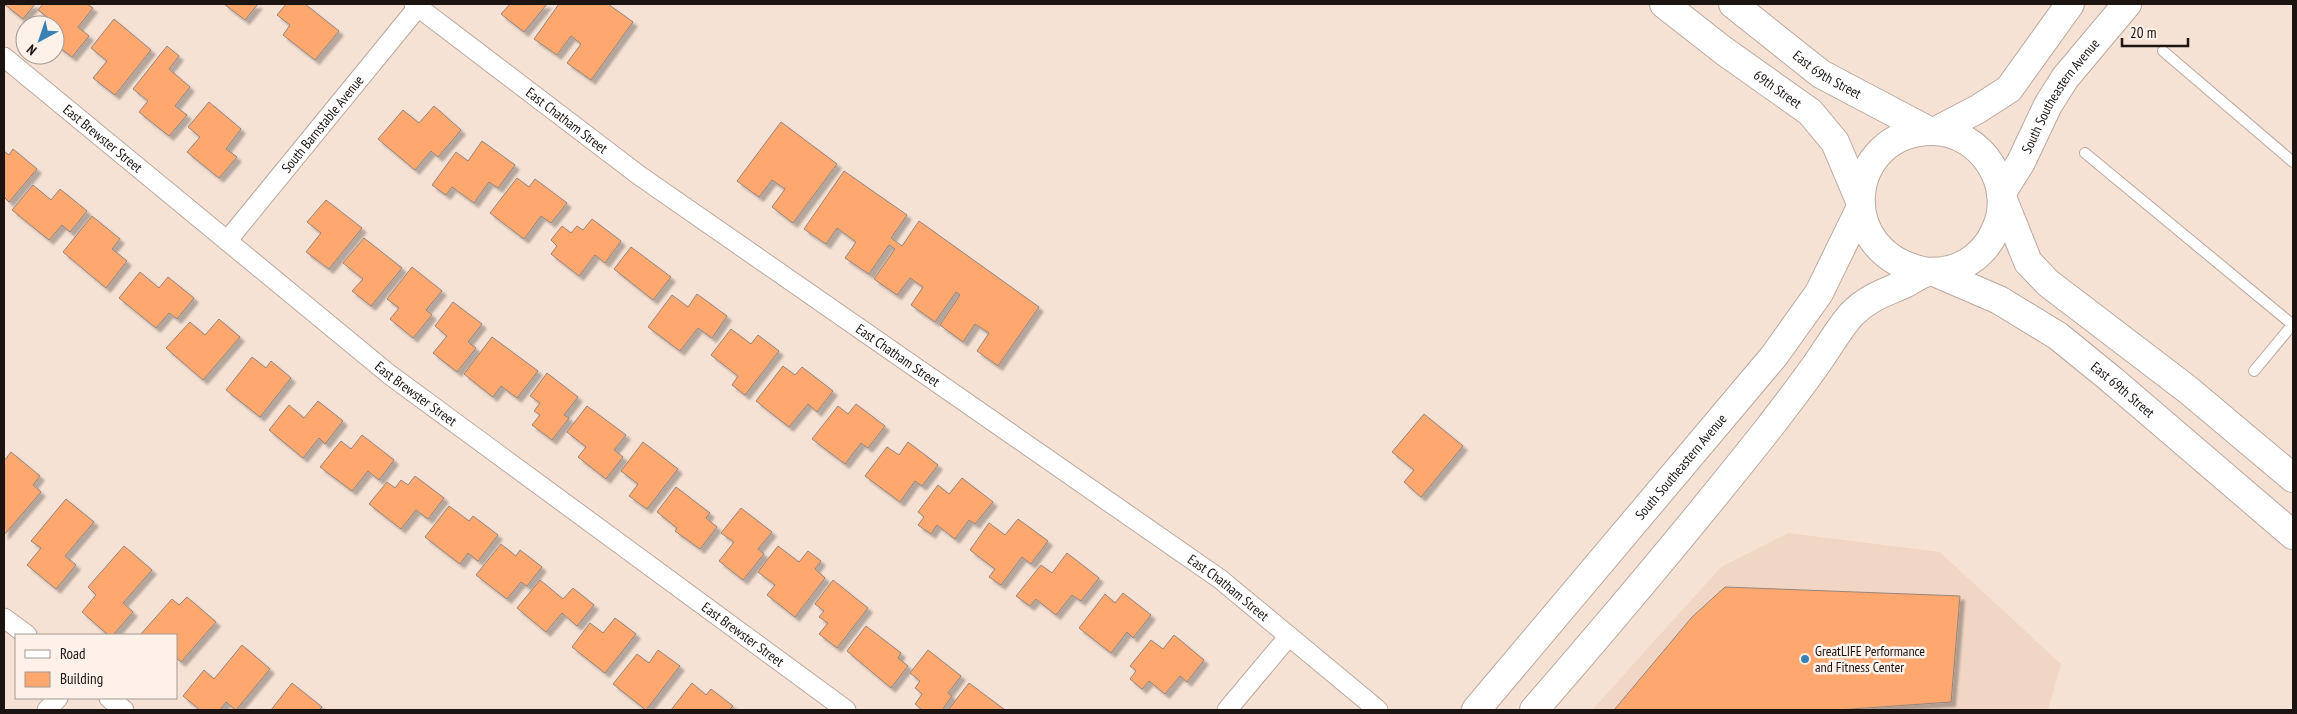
<svg xmlns="http://www.w3.org/2000/svg" width="2297" height="714" font-family="'PT Sans Narrow',sans-serif">
<defs>
<filter id="shadow"><feDropShadow dx="4.5" dy="4.5" stdDeviation="1" flood-color="#0004"/></filter>
</defs>
<rect width="100%" height="100%" fill="#f6e2d5"/>
<path fill="#f1d6c5" d="M1788,533L1940,552L2061,664L2048,710H1592L1721,567Z"/>
<path fill="#fea86f" stroke="#968479" filter="url(#shadow)" d="M4,4H35L23,19Z
M43,4H87L93,8L78,27L89,36L72,57L55,44V25H47L51,20L38,10Z
M224,4H258L245,20Z
M286,4H305L339,31L315,60L283,35L290,25L277,15Z
M510,4H547L524,32L501,14Z
M559,4H608L633,22L591,80L567,63L581,44L571,36L557,55L534,39Z
M114,19L151,50L115,95L93,78L107,61L91,48Z
M167,46L179,56L169,69L190,87L175,106L187,115L169,136L139,112L148,101L133,89Z
M209,102L241,129L226,149L237,157L219,178L187,152L200,137L188,127Z
M434,106L461,130L438,157L431,151L415,170L378,139L403,110L419,123Z
M781,122L837,164L793,223L772,207L785,189L772,180L759,197L737,181Z
M482,141L515,165L498,188L489,182L474,203L452,187L446,195L432,185L456,152L468,161Z
M13,149L37,169L9,202L4,197V151L9,155Z
M844,171L907,215L891,238L902,246L919,221L1039,307L998,366L977,351L989,333L975,324L963,342L940,325L960,295L956,292L935,322L911,305L923,287L910,278L897,295L874,279L895,249L889,245L869,274L845,258L856,242L837,228L826,244L804,229Z
M517,178L529,187L535,179L567,203L551,223L541,216L524,239L490,213Z
M33,185L51,200L60,189L87,211L70,232L62,225L49,240L12,210Z
M326,200L362,228L329,269L306,252L321,233L307,222Z
M92,216L120,239L112,249L127,261L106,288L63,252Z
M592,219L621,241L605,263L595,255L579,276L551,254L557,246L551,240L562,226L571,233L577,226L583,230Z
M364,238L402,268L371,306L352,291L363,279L343,263Z
M631,247L671,277L653,300L614,269Z
M412,267L442,291L426,310L432,315L413,338L390,319L399,308L387,299Z
M140,272L159,288L168,277L194,298L177,319L169,313L156,328L119,298Z
M697,294L727,316L712,338L698,328L680,351L648,327L672,295L688,307Z
M453,302L482,324L468,342L476,348L457,372L433,353L447,336L435,326Z
M219,319L240,337L203,380L166,348L190,322L205,335Z
M731,329L751,344L758,335L779,351L745,395L732,385L738,376L711,355Z
M492,337L538,371L517,398L501,386L493,397L464,374Z
M252,357L266,368L271,361L291,378L260,417L226,390Z
M783,366L795,375L802,367L833,391L817,412L808,404L789,427L756,401Z
M547,373L578,397L564,415L569,418L552,440L532,425L540,415L534,411L540,403L530,396Z
M318,401L343,421L325,444L319,438L303,458L269,430L289,405L304,418Z
M856,404L885,426L868,448L861,443L845,464L812,439L838,406L848,414Z
M587,406L626,435L614,450L623,457L606,479L578,457L586,447L567,432Z
M1424,414L1463,446L1421,497L1404,482L1414,470L1392,452Z
M362,435L394,460L379,480L368,471L352,491L320,467L341,441L351,449Z
M643,442L678,469L647,509L629,496L638,484L621,471Z
M908,442L938,465L922,486L915,481L900,502L865,476L887,447L899,455Z
M11,452L40,476L33,485L41,492L4,535V461Z
M415,476L444,498L428,519L416,510L401,529L369,504L387,482L395,488L401,480L408,485Z
M962,478L993,502L975,524L969,520L955,539L937,525L931,534L918,525L924,517L918,512L938,485L949,494Z
M676,487L710,513L706,518L717,527L700,549L675,531L677,528L657,512Z
M66,499L94,522L65,556L76,565L56,589L27,565L41,548L31,541Z
M449,506L469,521L473,516L498,535L478,561L468,553L460,564L425,537Z
M741,508L772,532L758,549L764,554L743,580L719,561L734,542L721,533Z
M1018,519L1048,541L1031,564L1022,557L1001,585L989,577L995,569L970,550L989,523L1005,535Z
M501,544L516,556L520,550L542,567L527,586L521,582L507,599L476,575Z
M124,546L152,570L123,603L133,612L113,635H108L82,612L96,595L88,587Z
M778,546L799,562L808,551L821,561L815,569L825,578L795,617L767,595L775,585L758,572Z
M1067,553L1099,578L1081,601L1072,595L1056,615L1036,599L1030,606L1016,596L1041,565L1052,573Z
M540,580L563,599L573,588L594,605L577,626L562,613L546,632L517,608Z
M833,580L868,608L837,648L819,634L828,623L819,617L824,611L815,604Z
M1725,587L1960,596L1951,702L1837,710H1614L1692,617Z
M1123,593L1151,615L1133,638L1127,632L1111,653L1079,628L1105,594L1115,603Z
M187,597L216,622L181,662L176,658V635H140L172,599L179,605Z
M615,618L636,634L605,673L572,647L590,623L603,633Z
M866,626L901,653L898,658L908,666L891,688L847,651Z
M1174,635L1204,660L1187,682L1180,676L1165,694L1149,681L1142,689L1130,679L1136,671L1130,666L1151,640L1163,649Z
M242,645L270,669L236,710L226,702L220,710H200L183,696L204,670L214,679Z
M658,650L680,666L646,710L613,684L637,654L649,663Z
M928,650L961,676L948,693L952,696L942,710H922L915,704L922,694L915,688L920,681L910,673Z
M292,683L322,707L319,710H271Z
M692,683L706,695L711,689L733,706L729,710H671Z
M969,683L1005,710H950L949,709Z"/>
<g fill="none" stroke-linecap="round" stroke-linejoin="round">
<g stroke="#bba89d" stroke-width="12">
<path id="lane" d="M2163,51L2293,162
M2085,153L2293,325
M2254,371L2293,324"/>
</g>
<g stroke="#bba89d" stroke-width="21">
<g id="street">
<path id="s1" d="M414,4L640,176L1220,579L1378,710"/>
<path id="s2" d="M4,57L390,375L846,710"/>
<path id="s3" d="M227,241L418,7"/>
<path d="M4,618L27,635"/>
<path d="M109,698L124,710"/>
<path d="M47,710L58,698"/>
<path d="M1227,710L1289,636"/>
</g>
</g>
<g stroke="#bba89d" stroke-width="30">
<g id="secondary">
<path id="s4" d="M1664,4L1724,51L1810,112L1835,142L1860,201"/>
<path id="s5" d="M1733,4L1821,74L1929,131"/>
<path d="M1936,131L1978,109L2009,89L2070,4"/>
<path id="s6" d="M2001,194L2021,162L2048,105L2065,78L2127,4"/>
<path d="M2002,197L2028,262L2048,283L2187,389L2293,478"/>
<path id="s7" d="M1934,272L1999,300L2058,336L2112,380L2293,535"/>
<path id="s8" d="M1476,710L1774,356L1819,293L1861,207"/>
<path d="M1534,710C1614,618 1692,525 1768,429C1785,407 1802,385 1818,362C1829,346 1839,329 1851,315C1867,298 1884,293 1904,284C1912,280 1920,274 1928,272C1933,271 1939,272 1943,271C1966,268 1986,252 1995,231C2017,187 1982,131 1932,131C1846,131 1830,255 1928,272"/>
</g>
</g>
<use href="#lane" stroke="#fff" stroke-width="10"/>
<use href="#street" stroke="#fff" stroke-width="19"/>
<use href="#secondary" stroke="#fff" stroke-width="28"/>
</g>
<circle fill="#3781b4" stroke="#fdf1e9" stroke-width="2" cx="1805" cy="659" r="5"/>
<g text-anchor="middle" stroke-width="5" stroke-linejoin="round" paint-order="stroke">
<g font-size="14" fill="#1b1410" stroke="#fdf1e9">
<text dy="5" stroke="none"><textPath href="#s5" startOffset="118">East 69th Street</textPath></text>
<text dy="5" stroke="none"><textPath href="#s4" startOffset="142">69th Street</textPath></text>
<text dy="5" stroke="none"><textPath href="#s6" startOffset="115">South Southeastern Avenue</textPath></text>
<text dy="5" stroke="none"><textPath href="#s1" startOffset="192">East Chatham Street</textPath></text>
<text dy="5" stroke="none"><textPath href="#s3" startOffset="151">South Barnstable Avenue</textPath></text>
<text dy="5" stroke="none"><textPath href="#s2" startOffset="128">East Brewster Street</textPath></text>
<text dy="5" stroke="none"><textPath href="#s1" startOffset="598">East Chatham Street</textPath></text>
<text dy="5" stroke="none"><textPath href="#s7" startOffset="224">East 69th Street</textPath></text>
<text dy="5" stroke="none"><textPath href="#s2" startOffset="532">East Brewster Street</textPath></text>
<text dy="5" stroke="none"><textPath href="#s8" startOffset="318">South Southeastern Avenue</textPath></text>
<text dy="5" stroke="none"><textPath href="#s1" startOffset="1002">East Chatham Street</textPath></text>
<text dy="5" stroke="none"><textPath href="#s2" startOffset="938">East Brewster Street</textPath></text>
</g>
<g font-size="14" fill="#1b1410" stroke="#fdf1e9" text-anchor="start">
<text x="1815" y="656">GreatLIFE Performance<tspan x="1815" dy="16">and Fitness Center</tspan></text>
</g>
</g>
<rect width="2297" height="714" fill="none" stroke="#1b1410" stroke-width="10"/>
<rect x="15" y="634" width="162" height="65" fill="#fdf1e9" stroke="#a39992"/>
<rect x="25" y="650" width="25" height="8" fill="#ffffff" stroke="#a39992"/>
<text x="60" y="659" font-size="15" fill="#1b1410">Road</text>
<rect x="25" y="672" width="25" height="15" fill="#fea86f" stroke="#a39992"/>
<text x="60" y="684" font-size="15" fill="#1b1410">Building</text>
<g transform="translate(40 40) rotate(220)"><circle r="24" fill="#fdf1e9" stroke="#a39992"/>
<path d="M0-4L9 19L0 12L-9 19Z" fill="#3781b4"/>
<text y="-8" font-size="14" font-weight="bold" text-anchor="middle" fill="#1b1410">N</text>
</g>
<path d="M2122 38v8h66v-8" fill="none" stroke="#1b1410" stroke-width="2.5"/>
<text x="2130" y="38" font-size="15" fill="#1b1410" stroke="#fdf1e9" stroke-width="4" paint-order="stroke">20 m</text>
</svg>
